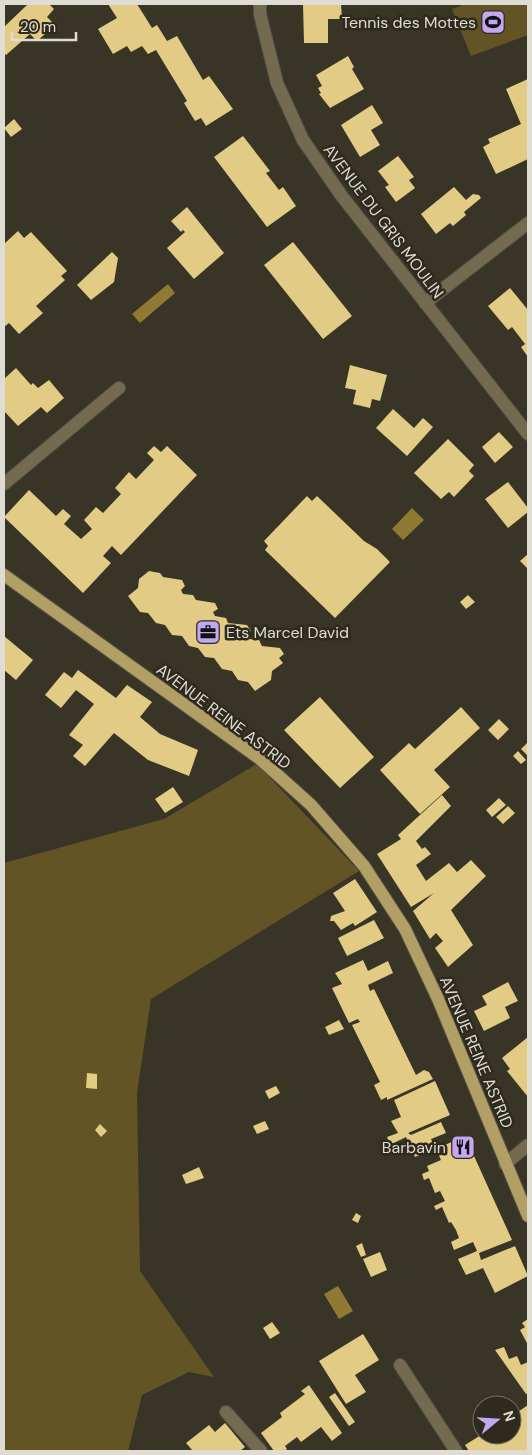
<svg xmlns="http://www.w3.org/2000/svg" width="532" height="1455" font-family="'DM Sans',sans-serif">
<rect width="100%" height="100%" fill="#383426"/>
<path fill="#635425" d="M466,4H528V35L471,56L452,9Z
M257,764L359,871L151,999L137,1093L140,1271L214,1377L189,1372L142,1395L128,1451H4V863L164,819Z"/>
<path fill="#907a33" d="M168,284L175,293L140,323L132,314Z
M412,508L424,520L403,540L392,529Z
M338,1286L353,1311L339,1319L324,1294Z"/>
<path fill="#e2cb84" d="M28,4H49L54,9L47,17L55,25L37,41L30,34L6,55L4,53V27Z
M108,4H137L152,28L157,25L167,41L177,36L203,80L209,76L233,109L206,126L201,118L195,121L184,103L187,101L156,50L148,54L142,46L131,52L127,46L113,54L98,29L117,18Z
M303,4H341L342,19H328V43H304Z
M348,56L354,67L352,69L364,89L330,108L319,94L321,93L318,88L322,86L316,75Z
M528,79V159L496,174L483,147L490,143L488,139L521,124L506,89Z
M372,105L383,123L371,130L380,145L360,157L341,125Z
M14,119L22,129L11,137L4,128Z
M243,136L270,171L266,173L279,190L283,187L296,206L267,227L214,157Z
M398,156L414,177L409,180L415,188L396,202L385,187L389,185L378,171Z
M454,187L466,200L473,194L479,195L481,198L464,212L466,215L453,226L450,223L436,234L421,214Z
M187,207L224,253L194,279L167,248L185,232L183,230L181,232L171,221Z
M18,231L24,238L31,232L67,271L61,276L65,280L36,306L43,313L19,334L9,323L4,327V244Z
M293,242L352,316L323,339L264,265Z
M112,252L118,258L114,282L91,300L77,285Z
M510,288L528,310V357L521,347L525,344L512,327L508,330L488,306Z
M350,365L387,375L380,401L372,399L370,408L353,404L356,390L345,388Z
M16,368L31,385L33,383L38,388L49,380L64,398L47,413L41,407L18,426L4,411V379Z
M393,409L414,428L423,418L433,427L407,456L376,428Z
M499,432L513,447L495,463L482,447Z
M448,439L474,465L469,471L474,476L454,497L449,492L441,499L414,473Z
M154,446L161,452L167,446L197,475L121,555L112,546L103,556L111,563L83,593L4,517L29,490L56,516L63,509L71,516L64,524L81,539L92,529L84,520L96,507L103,513L121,494L115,488L129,472L136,479L154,460L147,453Z
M508,482L528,508V512L508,528L485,499Z
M307,496L312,501L317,496L364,541L377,549L390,562L335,618L265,550L268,546L264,541Z
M528,554V569L520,561Z
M149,571L160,573L163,577L182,580L185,586L181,590L183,594L193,595L196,600L215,603L218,609L213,612L215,616L226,618L228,623L247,625L251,631L246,635L249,639L259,640L262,646L280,648L284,654L279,658L283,663L272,671L271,680L255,691L248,682L238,680L232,671L222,669L214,658L205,657L198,648L189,646L182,636L172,635L165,625L156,623L148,613L140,612L128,596L138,588L139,579Z
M468,595L475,602L466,609L460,602Z
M4,636L33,660L16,680L4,670Z
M78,670L116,698L127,685L152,702L140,717L160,734L198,750L189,776L148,760L114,733L85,766L73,756L83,745L69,735L94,704L76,690L61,708L45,695L64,672L72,678Z
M320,697L374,757L340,788L284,730Z
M461,707L480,728L434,770L450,787L420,814L380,770L409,743L415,749Z
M499,719L509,729L498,740L488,730Z
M527,743L528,745V756L521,749Z
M518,751L526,760L521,764L513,756Z
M173,787L183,802L165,813L155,799Z
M442,795L451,806L416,841L422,849L425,847L431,854L416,865L426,881L449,863L457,872L471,860L486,876L451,910L473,945L448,967L435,948L443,941L436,933L430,939L413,911L434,893L411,907L377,854L401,839L398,835Z
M499,798L506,805L492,817L486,810Z
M508,806L515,813L503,824L496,817Z
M355,879L377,912L355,926L353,923L341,930L334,921H330L331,916L345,911L333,893Z
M374,920L384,938L347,956L338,938Z
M363,960L368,971L388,961L393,973L368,985L370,991L374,989L416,1075L424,1070L429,1072L433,1079L387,1100V1097L381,1100L374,1085L380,1082L352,1025L360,1022L358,1019L349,1023L332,988L342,984L335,973Z
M508,982L518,1001L505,1007L510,1018L484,1031L474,1011L487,1005L482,996Z
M339,1020L344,1029L329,1035L325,1027Z
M528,1037V1097L507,1071L510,1069L502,1058Z
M87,1073L97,1074V1089L86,1088Z
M435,1081L450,1115L408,1133L411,1135L441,1122L446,1133L431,1139L435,1148L415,1157L406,1137L390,1145L387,1137L398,1133L391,1121L401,1117L394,1100Z
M276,1086L280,1093L269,1099L265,1091Z
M265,1121L269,1129L257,1134L253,1126Z
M100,1124L107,1131L101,1137L95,1130Z
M465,1136L512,1240L479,1253L481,1260L515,1246L528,1276L495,1293L483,1268L466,1275L458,1259L477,1251L473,1242L454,1250L451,1242L459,1238L456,1230L451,1222L449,1223L442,1207L436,1210L434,1206L445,1201L440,1191L435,1193L429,1178L424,1180L422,1174L429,1171L427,1166L441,1160L436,1149Z
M199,1167L204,1178L186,1184L182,1175Z
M356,1213L361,1216L358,1223L352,1220Z
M362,1243L366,1255L361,1257L356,1246Z
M380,1252L387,1270L371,1277L363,1259Z
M528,1319V1345L520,1330L525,1327L522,1323Z
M272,1322L280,1333L270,1339L263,1328Z
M363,1334L379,1360L355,1375L366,1392L346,1404L319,1361Z
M504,1347L509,1359L517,1356L521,1365L528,1362V1393L526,1394L495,1350Z
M309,1385L342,1433L332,1441L321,1427L301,1442L297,1437L285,1446L287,1449L284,1451H274L261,1433L282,1417L280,1413L305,1394L301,1391Z
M335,1393L355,1422L349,1426L329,1397Z
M528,1405V1451H469L465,1445L481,1435H512V1416Z
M225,1423L245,1447L240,1451H193L186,1443L209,1425L215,1432Z"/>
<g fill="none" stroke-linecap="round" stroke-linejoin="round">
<g stroke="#565245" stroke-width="14">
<path id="minor" d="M260,4V14L277,83L303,140L341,195L528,434
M425,303L528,223
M4,484L119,388
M505,1164L528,1145
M400,1365L456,1451
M226,1412L261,1451"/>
</g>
<g stroke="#565245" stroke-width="14">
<path id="major" d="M4,575L260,759L311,805L364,866L405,929L438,999L528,1216"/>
</g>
<use href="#minor" stroke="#736a4f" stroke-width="12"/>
<use href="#major" stroke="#b29f65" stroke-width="12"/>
</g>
<defs>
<g id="stadium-square" transform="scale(1.25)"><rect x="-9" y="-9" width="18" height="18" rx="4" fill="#c4a7f1" stroke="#2e2a1d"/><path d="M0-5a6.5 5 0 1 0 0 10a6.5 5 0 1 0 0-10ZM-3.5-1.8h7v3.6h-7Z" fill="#111"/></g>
<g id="office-square" transform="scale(1.25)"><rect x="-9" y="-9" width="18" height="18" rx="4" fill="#c4a7f1" stroke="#2e2a1d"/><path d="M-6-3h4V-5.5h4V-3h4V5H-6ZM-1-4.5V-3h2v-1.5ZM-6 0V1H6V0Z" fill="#111"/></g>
<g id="restaurant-square" transform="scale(1.25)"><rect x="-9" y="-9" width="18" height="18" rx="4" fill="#c4a7f1" stroke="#2e2a1d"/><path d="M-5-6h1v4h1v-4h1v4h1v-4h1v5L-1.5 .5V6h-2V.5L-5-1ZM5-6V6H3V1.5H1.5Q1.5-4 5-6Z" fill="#111"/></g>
</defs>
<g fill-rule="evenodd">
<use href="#stadium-square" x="493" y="22"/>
<use href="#office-square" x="208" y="632"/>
<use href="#restaurant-square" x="463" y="1147"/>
</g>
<g text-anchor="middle" stroke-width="5" stroke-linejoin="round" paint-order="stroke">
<g font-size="16" fill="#dfdcd4" stroke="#2e2a1d" text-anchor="end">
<text x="476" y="28">Tennis des Mottes</text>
<text x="226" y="638" text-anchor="start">Ets Marcel David</text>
<text x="446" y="1153">Barbavin</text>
</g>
<g font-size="16" fill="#dfdcd4" stroke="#2e2a1d">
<text transform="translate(384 221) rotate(53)" y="6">AVENUE DU GRIS MOULIN</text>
<text transform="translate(224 716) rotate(37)" y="6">AVENUE REINE ASTRID</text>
<text transform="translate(477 1052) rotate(67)" y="6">AVENUE REINE ASTRID</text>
</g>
</g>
<rect width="532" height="1455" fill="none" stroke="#dfdcd4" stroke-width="10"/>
<g transform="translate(497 1420) rotate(72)"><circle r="24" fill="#2e2a1d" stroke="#757166"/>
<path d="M0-4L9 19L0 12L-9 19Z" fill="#c4a7f1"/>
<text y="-8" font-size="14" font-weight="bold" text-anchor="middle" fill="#dfdcd4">N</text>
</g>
<path d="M12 32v8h64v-8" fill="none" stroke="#dfdcd4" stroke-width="2.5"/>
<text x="20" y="32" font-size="15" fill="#dfdcd4" stroke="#2e2a1d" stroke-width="4" paint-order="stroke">20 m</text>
</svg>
